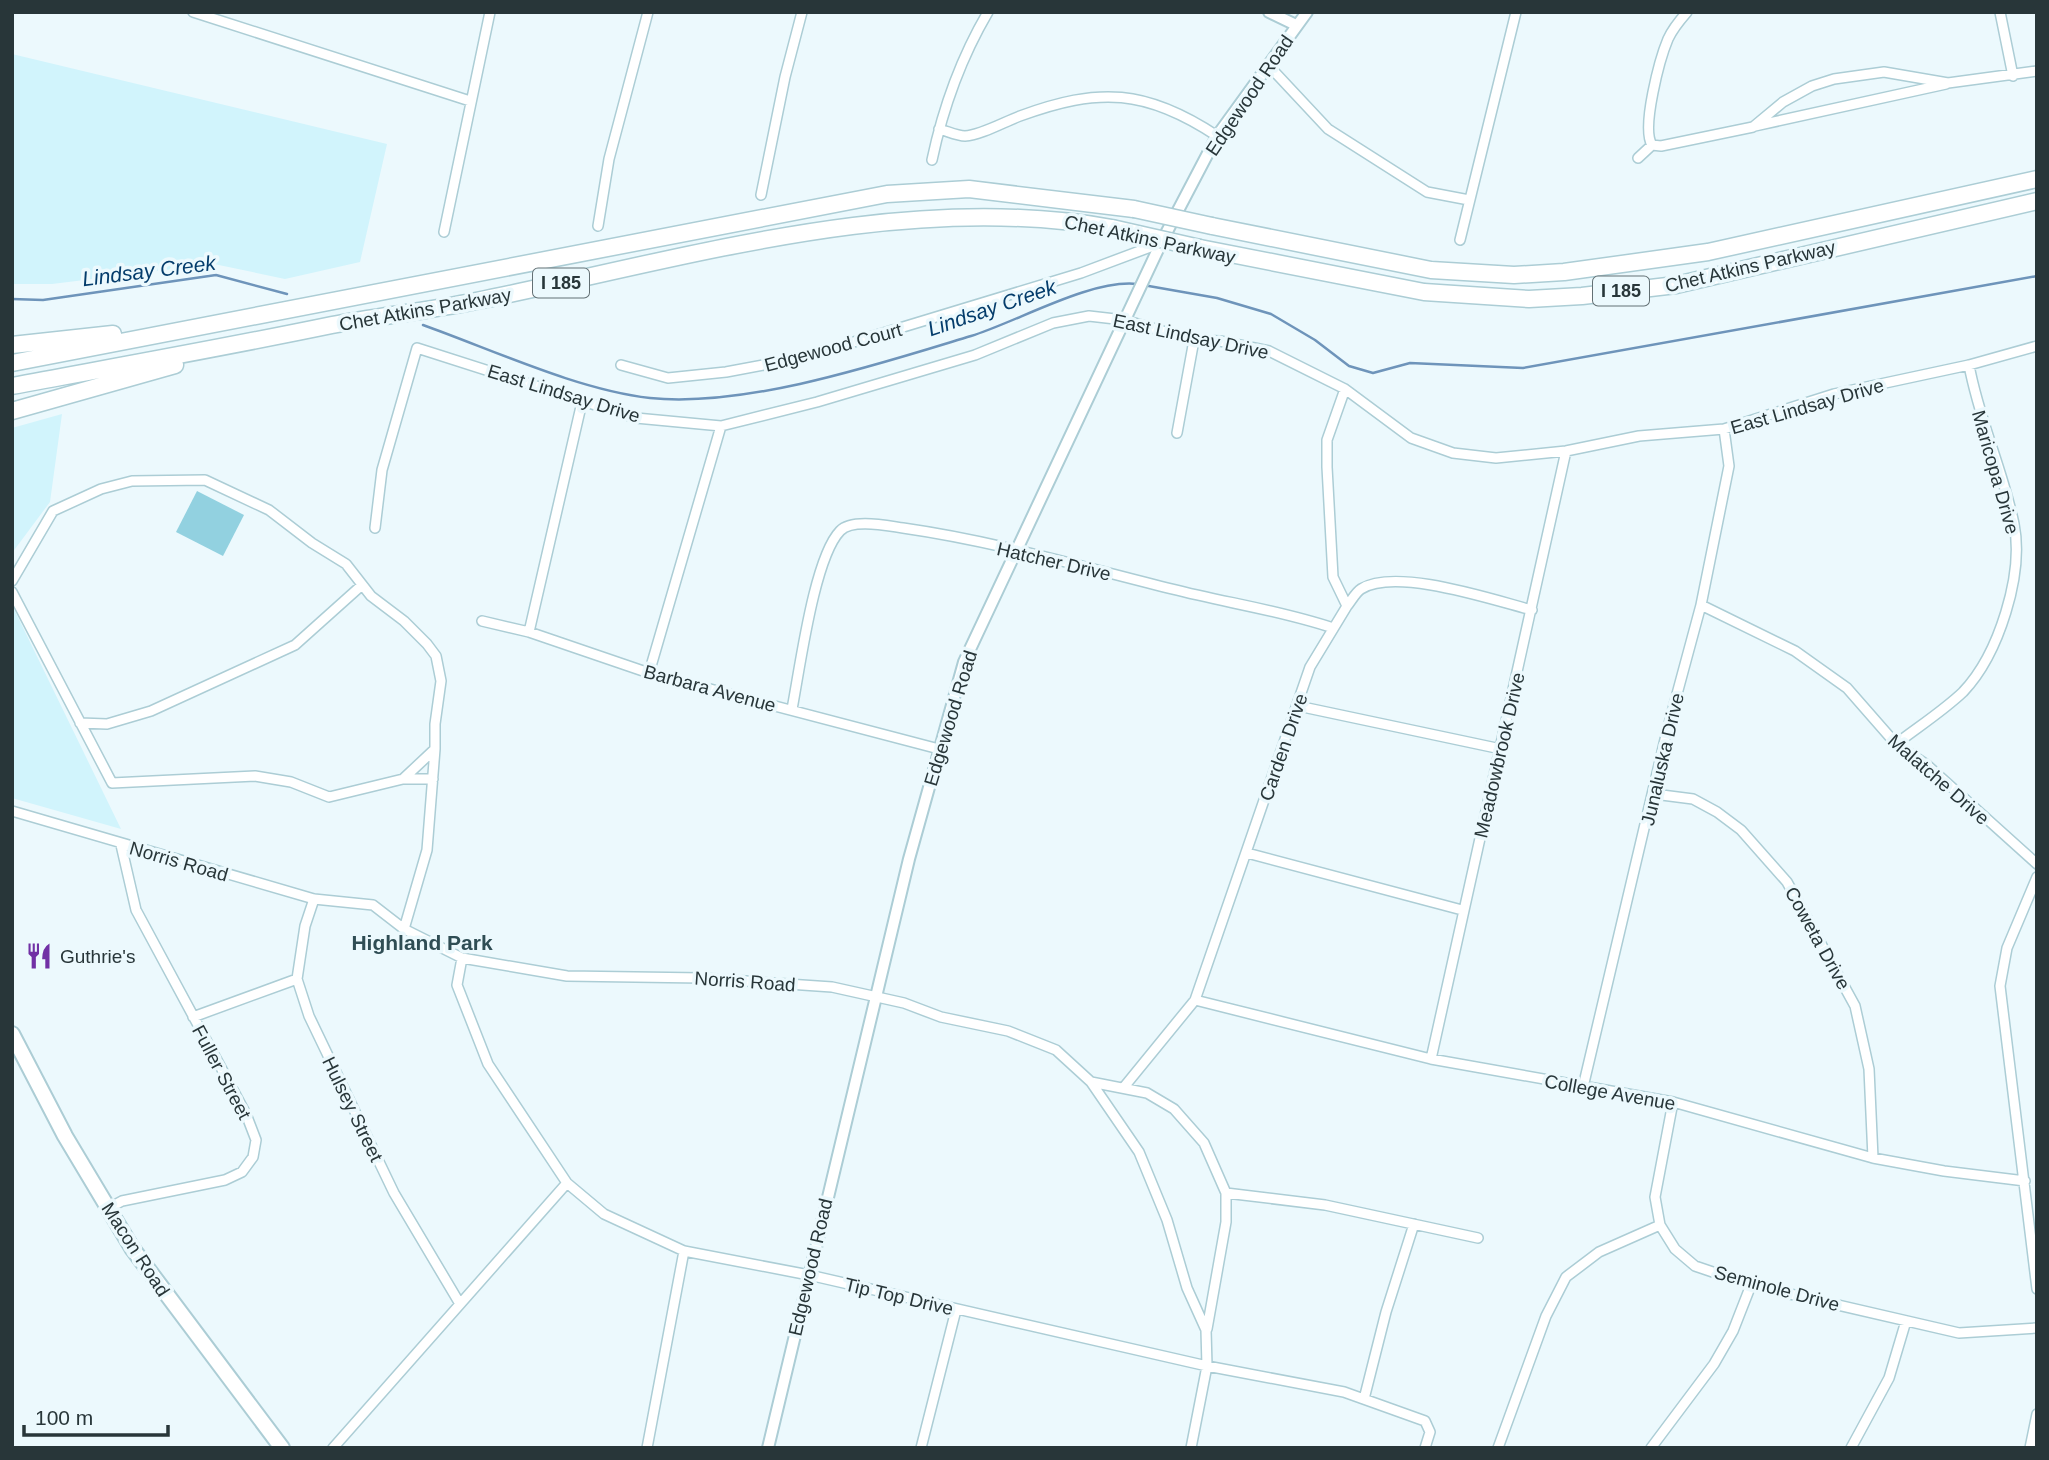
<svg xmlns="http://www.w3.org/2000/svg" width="2049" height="1460" font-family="Helvetica,sans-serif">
<rect width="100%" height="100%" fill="#ecf9fd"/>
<path fill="#d1f4fc" d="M12,54L387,144L360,262L285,279L214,264L52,284H12Z
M62,414L50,502L12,553V428Z
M12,605L121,829L12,798Z"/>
<path fill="#92d1e0" d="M197,491L244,515L223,556L176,532Z"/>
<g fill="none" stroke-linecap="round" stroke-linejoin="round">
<path stroke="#6e94ba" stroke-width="2.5" d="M1143,285L1217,298L1271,314L1315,340L1349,366L1373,373L1410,363L1523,368L2037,276
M12,299L43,300L216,275L287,294
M423,325C493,350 578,390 650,398C745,408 879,364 971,336C1017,322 1090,279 1137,284"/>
<g stroke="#accdd5" stroke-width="12">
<path id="minor" d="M193,12L470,101
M2000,12L2013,76
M1270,67L1328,129L1427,192L1469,200
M1755,126L1946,84
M939,129C947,131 957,136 965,136C981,135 1004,122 1020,116C1099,87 1146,89 1217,136
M1652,145C1641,128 1660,58 1668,39C1672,30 1680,20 1687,12
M1638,158L1652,145L1661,146L1753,127L1783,102L1812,86L1834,79L1884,72L1948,83L2037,71
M932,160C943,108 961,58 988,12
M761,195L785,77L802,12
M598,226L609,159L648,12
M444,232L490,12
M1460,240L1516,12
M621,365L668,378L726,372L801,358L1081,273L1161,243
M1177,433L1194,340
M375,528L382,470L417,348L636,418L721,426L817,402L975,355L1053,323L1089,316L1124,320L1194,340L1220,341L1269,351L1345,389L1411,438L1453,453L1496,458L1566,451L1639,436L1724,429L1834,394L1969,365L2037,346
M12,581L53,511L101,489L132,481L205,480L269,510L312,543L346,564L371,596L404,621L427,644L436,656L441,681L435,724V749L403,779L329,797L291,782L255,776L112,783L12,592
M1701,605L1795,651L1847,688L1896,744L1927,765L2037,864
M1347,606C1351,601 1356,592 1361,589C1396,567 1493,600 1532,610
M482,621L529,632L649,673L939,749
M529,632L582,402
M649,673L721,426
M1298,706L1501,749
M792,709C800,668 814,558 840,531C852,518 888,526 903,528C994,541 1083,567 1172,589C1227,603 1279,610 1333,628
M80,723L107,724L151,711L295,645L362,585
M1896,744C1918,727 1943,711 1963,692C1999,654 2024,574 2014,524C2003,470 1979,420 1969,365
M403,779H433
M1654,794L1693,799L1717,812L1741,830L1787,882L1855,1006L1869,1069L1873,1158
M12,811L314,899L373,905L404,929L462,958L567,976L702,978L832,987L904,1003L941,1017L1008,1031L1056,1050L1091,1082L1139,1152L1167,1220L1187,1288L1206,1330L1207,1366L1191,1448
M1247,853L1462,910
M2037,877L2007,948L2000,986L2037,1289
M314,899L305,926L297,979L309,1016L394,1193L460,1304
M404,929L427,850L435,749
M462,958L457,985L488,1064L567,1183L604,1214L684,1251L809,1275L1207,1366L1344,1392L1425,1421L1430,1432L1425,1448
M1195,1000L1431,1059L1673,1102L1873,1158L1944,1171L2025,1181
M193,1017L297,979
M1431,1059L1566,451
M1091,1082L1147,1093L1174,1109L1204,1143L1226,1193V1222L1207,1329
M1124,1087L1195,1000L1310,667L1347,606L1333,577L1327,467V440L1345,389
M1583,1087L1667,731L1701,605L1729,466L1724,429
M1673,1102L1655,1197L1660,1225L1675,1249L1695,1266L1751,1285L1959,1333L2037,1328
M1226,1193L1325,1205L1478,1238
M109,1208L122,1201L225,1180L242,1172L253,1157L256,1140L246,1114L136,910L121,845
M1364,1399L1386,1312L1414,1224
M333,1448L567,1183
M647,1448L684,1251
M921,1448L956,1310
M1498,1448L1546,1316L1566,1277L1599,1252L1660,1225
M1651,1448L1714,1364L1733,1331L1751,1285
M1851,1448L1889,1378L1906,1321
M2030,1448L2037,1414"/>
</g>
<g stroke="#accdd5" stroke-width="14">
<path id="tertiary" d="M1269,12L1296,25
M768,1448L909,859L964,662L1161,243L1217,136L1307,12"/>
</g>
<g stroke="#accdd5" stroke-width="18">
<path id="primary" d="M12,1034L65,1136L132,1248L282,1448"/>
</g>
<g stroke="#accdd5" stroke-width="19">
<path id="motorway" d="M1212,226L1431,270L1514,275L1564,272L1708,252L2037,179
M1200,248L1424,292L1529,299L1582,296L1676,285L2037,201
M12,345L113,334
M12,363L887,194L969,189L1134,209
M12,386C119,366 226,347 332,325C379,316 428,311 476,301C680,260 903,190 1112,228
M12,411L175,365"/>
</g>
<use href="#minor" stroke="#fff" stroke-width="9"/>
<use href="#tertiary" stroke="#fff" stroke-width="10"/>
<use href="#primary" stroke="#fff" stroke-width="14"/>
<use href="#motorway" stroke="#fff" stroke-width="16"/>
<g stroke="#accdd5" stroke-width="19" stroke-linecap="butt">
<path id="motorway-bridge" d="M1134,209L1212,226
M1112,228L1200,248"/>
</g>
<use href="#motorway-bridge" stroke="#fff" stroke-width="16"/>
</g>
<defs>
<g id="restaurant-bare" transform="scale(2.1)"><path d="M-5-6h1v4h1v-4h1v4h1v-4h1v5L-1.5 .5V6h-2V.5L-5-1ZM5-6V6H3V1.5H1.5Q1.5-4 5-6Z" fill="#7130a5" stroke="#ecf9fd" stroke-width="2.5" paint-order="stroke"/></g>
</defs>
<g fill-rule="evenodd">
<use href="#restaurant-bare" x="39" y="956"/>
</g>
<g text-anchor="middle" stroke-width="7" stroke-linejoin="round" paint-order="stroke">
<g fill="#ecf9fd" stroke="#637074" stroke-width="2">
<rect x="533" y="268.5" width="56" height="29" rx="5"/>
<rect x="1593" y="276.5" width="56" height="29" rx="5"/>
</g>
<g font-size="18" font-weight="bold" fill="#283639">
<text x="561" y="289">I 185</text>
<text x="1621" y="297">I 185</text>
</g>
<g font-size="19" fill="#283639" stroke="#ecf9fd">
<text transform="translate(1249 95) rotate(-56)" y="7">Edgewood Road</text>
<text transform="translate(1150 239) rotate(12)" y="7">Chet Atkins Parkway</text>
<text transform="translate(1750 266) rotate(-13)" y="7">Chet Atkins Parkway</text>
<text transform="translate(425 309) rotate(-10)" y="7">Chet Atkins Parkway</text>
<text transform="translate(1191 336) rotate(12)" y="7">East Lindsay Drive</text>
<text transform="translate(833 347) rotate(-15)" y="7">Edgewood Court</text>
<text transform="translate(564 393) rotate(17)" y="7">East Lindsay Drive</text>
<text transform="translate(1807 406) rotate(-16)" y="7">East Lindsay Drive</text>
<text transform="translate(1996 472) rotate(74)" y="7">Maricopa Drive</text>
<text transform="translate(1054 561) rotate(13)" y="7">Hatcher Drive</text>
<text transform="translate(710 688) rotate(15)" y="7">Barbara Avenue</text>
<text transform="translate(950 718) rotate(-73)" y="7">Edgewood Road</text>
<text transform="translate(1283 747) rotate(-71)" y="7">Carden Drive</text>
<text transform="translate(1499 755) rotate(-77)" y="7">Meadowbrook Drive</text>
<text transform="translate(1662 759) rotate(-77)" y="7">Junaluska Drive</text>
<text transform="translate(1939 779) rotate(41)" y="7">Malatche Drive</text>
<text transform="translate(179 861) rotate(16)" y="7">Norris Road</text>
<text transform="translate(1818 938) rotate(61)" y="7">Coweta Drive</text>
<text transform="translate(745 981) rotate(4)" y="7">Norris Road</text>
<text transform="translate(222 1072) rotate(62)" y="7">Fuller Street</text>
<text transform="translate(1610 1092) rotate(10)" y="7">College Avenue</text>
<text transform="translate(353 1109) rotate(64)" y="7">Hulsey Street</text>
<text transform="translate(136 1249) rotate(57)" y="7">Macon Road</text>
<text transform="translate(810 1267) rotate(-77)" y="7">Edgewood Road</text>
<text transform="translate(1777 1288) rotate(15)" y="7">Seminole Drive</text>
<text transform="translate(899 1296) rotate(13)" y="7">Tip Top Drive</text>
</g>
<g font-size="19" fill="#283639" stroke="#ecf9fd" text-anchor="start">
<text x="60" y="963">Guthrie's</text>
</g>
<g font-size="21" font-style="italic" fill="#043c6b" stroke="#ecf9fd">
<text transform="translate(149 271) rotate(-7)" y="7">Lindsay Creek</text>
<text transform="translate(992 308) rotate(-19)" y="7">Lindsay Creek</text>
</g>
<g font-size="21" font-weight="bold" fill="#2f4d54" stroke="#ecf9fd">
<text x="422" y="950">Highland Park</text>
</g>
</g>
<rect width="2049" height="1460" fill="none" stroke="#283639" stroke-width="28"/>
<path d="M24 1425v10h144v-10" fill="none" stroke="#283639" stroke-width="3.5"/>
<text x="35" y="1425" font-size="21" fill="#283639" stroke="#ecf9fd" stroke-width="5" paint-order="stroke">100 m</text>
</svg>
